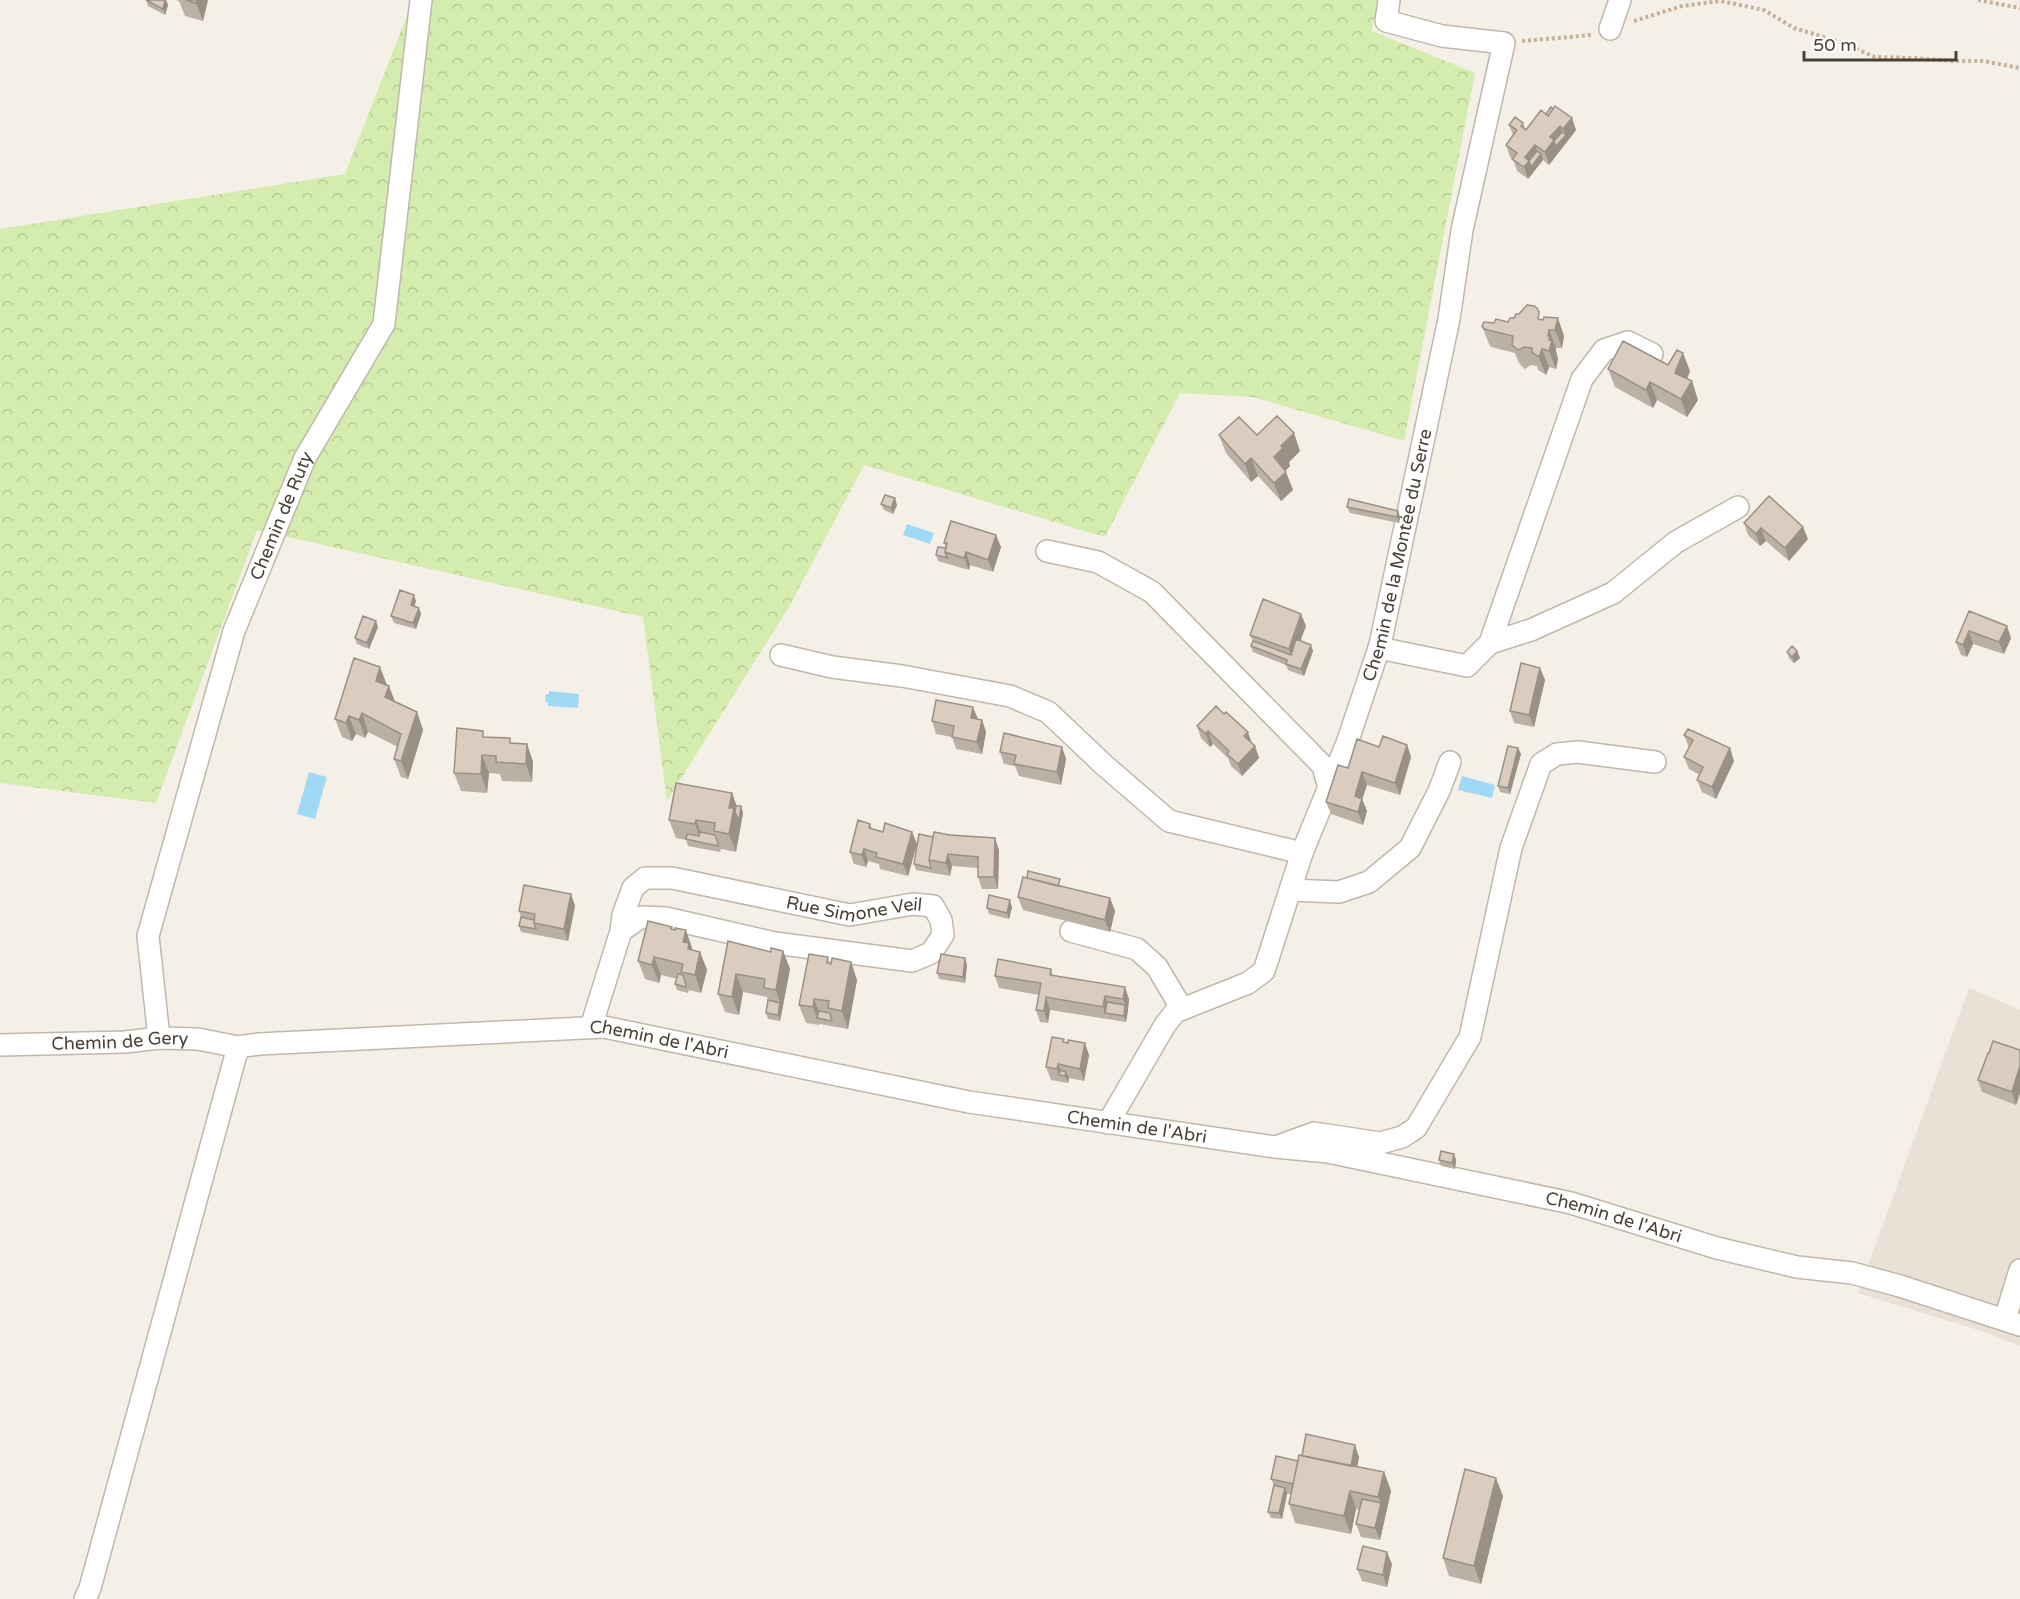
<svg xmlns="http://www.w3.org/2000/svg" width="2020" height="1599" font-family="'Varela Round',sans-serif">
<defs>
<pattern id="forest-crowns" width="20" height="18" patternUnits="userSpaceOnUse" patternTransform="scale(1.5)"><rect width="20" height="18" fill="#d4ecae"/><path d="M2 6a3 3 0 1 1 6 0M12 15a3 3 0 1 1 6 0" fill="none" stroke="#b8cb96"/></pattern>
</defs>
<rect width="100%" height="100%" fill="#f5f0e7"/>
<path fill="#e9e1d5" d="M1969,988L2020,1010V1346L1981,1331L1858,1293Z"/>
<path fill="url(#forest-crowns)" d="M413,0H1377L1372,31L1475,73L1404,441L1253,397L1180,393L1105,537L864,465L789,607L667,801L643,617L257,530L156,803L0,783V229L345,174Z"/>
<path fill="#a0d9f5" d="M907,524L934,533L930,544L903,535Z
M549,691L579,694L578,708L548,706V702H545L546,694H549Z
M309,772L327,777L315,819L297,814Z
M1462,776L1495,785L1492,798L1458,790Z"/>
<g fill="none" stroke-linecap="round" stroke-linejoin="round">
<g stroke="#c1b7a9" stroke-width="24">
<g id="minor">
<path d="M1610,29L1620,0"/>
<path d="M1047,551L1098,562L1152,592L1323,766L1329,788"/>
<path d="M1490,643L1582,379L1604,350L1628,342L1652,354"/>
<path d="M1379,648L1467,666L1490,643L1531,630L1613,593L1676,542L1738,507"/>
<path d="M781,655L832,667L902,676L1010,696L1048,712L1104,765L1169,821L1302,853"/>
<path d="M1290,890L1339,892L1369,882L1410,848L1439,791L1450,762"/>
<path d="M1071,931L1137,949L1157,967L1182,1009"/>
<path id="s1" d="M591,1027L621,931L623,915L633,888L645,878H672L850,915L913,904L933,906L941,920L943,935L931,953L912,961L775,943L666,918L641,917L621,931"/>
<path id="s2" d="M159,1038L148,936L234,631L305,458L384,324L421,0"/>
<path id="s3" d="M0,1045L125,1042L159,1038L198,1039L238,1047L259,1044L604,1027L969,1102L1275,1147L1328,1152L1571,1203L1717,1248L1797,1267L1852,1273L1900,1286L2020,1325"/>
<path id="s4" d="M1108,1123L1165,1025L1175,1012L1248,983L1264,971L1302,853L1347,743L1380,645L1449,319L1462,230L1504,43L1442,36L1386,21L1389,0"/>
<path d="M1281,1145L1314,1133L1380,1143L1402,1137L1416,1128L1470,1037L1511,848L1541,764L1557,754L1578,752L1655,762"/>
<path d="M2005,1319L2020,1270"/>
<path d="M85,1599L90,1588L238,1047"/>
</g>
</g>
<path stroke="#c4b199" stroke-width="4" stroke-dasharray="3 3" stroke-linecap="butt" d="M1978,0L2020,8
M1634,21L1682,6L1721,1L1764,10L1794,28L1843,43L1875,57L1915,58L1953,61H1983L2020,68
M1522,41L1592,35"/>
<use href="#minor" stroke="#fff" stroke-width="21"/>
</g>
<path fill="#bbb0a4" d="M146,0H166L168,5L165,15L148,6Z
M176,0H208L203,21L185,16L179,1Z
M1546,114L1572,118L1576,130L1549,165L1543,160L1528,179L1517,171L1513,159L1510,157L1506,145L1513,135L1509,125L1523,123L1526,130Z
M1542,320L1564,336L1562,348H1556V351L1558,359L1556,369L1549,367L1546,375L1538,370L1537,366L1531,365L1525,369L1519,363L1515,353L1491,347L1489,344L1482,326L1494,323Z
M1668,365L1690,371L1687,379L1698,400L1687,417L1657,400L1653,408L1615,387L1608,369Z
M1219,435H1257L1300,451L1289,462L1290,466L1285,471L1293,490L1281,501L1258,476L1251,482L1226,453Z
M881,504L897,505L893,514L884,510Z
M1347,507L1398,511L1400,517L1399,523L1350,513Z
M1744,523L1808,539L1789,561L1766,541L1760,546L1748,535Z
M944,543L1001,547L993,572L970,565L969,570L938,561L936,555L946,548Z
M416,601L414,606L419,608L421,614L416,629L394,623L391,616Z
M1969,611L2011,638L2004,654L1973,644L1967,657L1961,655L1956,642Z
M1306,626L1300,641L1313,651L1304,676L1288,670L1286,665L1253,652L1251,646L1253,641L1250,635Z
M378,627L369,649L357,644L355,638Z
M1797,651L1800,658L1794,663L1789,658L1787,652Z
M1540,668L1545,680L1534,727L1514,723L1510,711Z
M387,685L394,701L417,712L423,730L408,779L401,777L394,759L398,747L368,732L365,738L356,734L352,741L342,737L335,719Z
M973,707L978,719L982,720L986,732L982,754L956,749L952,737L936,734L932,721Z
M1197,726L1251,742L1255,746L1259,758L1242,776L1231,766L1228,758L1213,744L1210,747L1201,738Z
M1684,735L1734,761L1716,799L1702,792L1697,780L1700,775L1689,769L1684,757L1689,748Z
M485,737L512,743L527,744L533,762L532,782L502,781L500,774L489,773L487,793L461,791L454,773Z
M1407,745L1411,757L1400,795L1367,785L1362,799L1367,811L1363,825L1331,814L1326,802L1348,768L1379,747Z
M1062,747L1066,759L1061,785L1019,776L1015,766L1004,764L1000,752Z
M1518,748L1521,754L1510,794L1500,792L1498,786Z
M732,793L736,806H741L743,813L736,852L721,849L720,852L688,846L686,840L676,838L669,820Z
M870,824L872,829L917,844L908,876L880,869L879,864L868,861L866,867L854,864L850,852Z
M919,834L999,850L998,889H982L978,877V868L952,866L950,876L916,870L914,864Z
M1062,885L1061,886L1110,898L1115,911L1110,932L1023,910L1018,897Z
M571,894L575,906L568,941L521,932L519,926L521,917L519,911Z
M1012,907L1009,919L989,914L987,908Z
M672,927L673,930L692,948V950L700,952L707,970L701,993L689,990L688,993L677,990L675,984L677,979L661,975L659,983L645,979L638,961Z
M728,941L771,952L783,951L790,969L780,1021L768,1019L766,1013L768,1000L767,997L743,992L739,1015L725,1012L718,994Z
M851,962L857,980L848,1029L820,1024L819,1025L806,1023L799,1005L830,963Z
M967,965L965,983L939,979L937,973Z
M1051,969L1053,975L1129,999L1126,1022L1050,1010L1048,1023L1040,1022L1036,1010L1039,995L999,988L995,976Z
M1065,1043L1089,1055L1084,1081L1069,1078L1068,1083L1051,1080L1046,1067Z
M2020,1050V1093L2016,1105L1982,1092L1978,1080Z
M1454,1154L1456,1160L1455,1169L1441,1166L1439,1160Z
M1302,1456L1359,1457L1357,1467L1384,1472L1391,1491L1380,1540L1361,1537L1356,1524L1359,1510L1356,1509L1351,1534L1295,1523L1289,1504L1291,1494H1287L1282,1519L1271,1518L1268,1512L1274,1485L1271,1479L1298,1461Z
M1503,1496L1481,1584L1449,1576L1443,1558Z
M1392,1564L1387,1587L1362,1581L1357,1569Z"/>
<path fill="#999086" d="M165,0H166L168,5L165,15L163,9Z
M197,0H208L203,21L196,3Z
M1572,118L1576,130L1549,165L1545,152L1550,137L1560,126L1564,137L1566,135L1563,129Z
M1535,145L1539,156L1541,154L1543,160L1528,179L1524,167L1525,157Z
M1558,318L1564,336L1562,348L1555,330Z
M1549,330L1556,348V351L1558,359L1556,369L1549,351L1548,336Z
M1542,349L1549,367L1546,375L1539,357Z
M1683,353L1690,371L1682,391L1675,373Z
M1692,381L1698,400L1687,417L1681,399Z
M1650,382L1657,400L1653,408L1646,390Z
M1294,433L1300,451L1289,462L1290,466L1281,475L1274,457L1281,446Z
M1251,458L1258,476L1251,482L1245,464Z
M1286,472L1293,490L1281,501L1274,483Z
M895,498L897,505L893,514L891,508Z
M1398,511L1400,517L1399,523L1397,517Z
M1803,527L1808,539L1789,561L1785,548Z
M1761,528L1766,541L1760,546L1756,534Z
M996,535L1001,547L993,572L988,560Z
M966,552L970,565L969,570L964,558Z
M414,595L416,601L413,611L411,605Z
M419,608L421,614L416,629L413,623Z
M1301,614L1306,626L1293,661L1289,649Z
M376,621L378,627L369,649L367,643Z
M2007,626L2011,638L2004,654L1999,642Z
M1969,631L1973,644L1967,657L1963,645Z
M1311,645L1313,651L1304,676L1301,669Z
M1797,651L1800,658L1794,663L1792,657Z
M380,667L387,685L376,681Z
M1540,668L1545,680L1534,727L1529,715Z
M389,686L396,704L385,697Z
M973,707L978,720L971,718Z
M417,712L423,730L408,779L401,761Z
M362,713L368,732L365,738L359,720Z
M349,716L356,734L352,741L346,723Z
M982,720L986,732L982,754L977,742Z
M1208,731L1213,744L1210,747L1206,734Z
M1248,732L1252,744L1244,736Z
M527,744L533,762L532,782L526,764Z
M1407,745L1411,757L1400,795L1395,783Z
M1255,746L1259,758L1242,776L1238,764Z
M1062,747L1066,759L1061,785L1057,772Z
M1518,748L1521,754L1510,794L1508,788Z
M1730,748L1734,761L1716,799L1712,787Z
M482,755L489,773L487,793L481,774Z
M1362,772L1367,785L1359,809L1355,796Z
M732,793L739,812L741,806L743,813L736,852L729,834V808Z
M1362,799L1367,811L1363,825L1358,812Z
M696,820L703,838L702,843L695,824Z
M912,832L917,844L908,876L903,864Z
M995,838L999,850L998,889L994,877Z
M864,849L868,861L866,867L862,855Z
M948,854L952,866L950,876L946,863Z
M571,894L575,906L568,941L564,929Z
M1110,898L1115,911L1110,932L1105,920Z
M1010,900L1012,907L1009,919L1007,913Z
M686,930L692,948V950L696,961L683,942Z
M783,951L790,969L780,1021L778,1015L780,1003L776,990Z
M700,952L707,970L701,993L695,975Z
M654,957L661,975L659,983L652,965Z
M965,958L967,965L965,983L963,977Z
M851,962L857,980L848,1029L842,1011Z
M736,974L743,992L739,1015L732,997Z
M1125,987L1129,999L1128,1011L1123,999Z
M1105,996L1109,1008L1105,1013L1103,1007Z
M1046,997L1050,1010L1048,1023L1044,1011Z
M814,999L821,1017L817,1018L819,1025L813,1007Z
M1125,1005L1128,1011L1126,1022L1124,1016Z
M1085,1043L1089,1055L1084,1081L1080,1069Z
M1058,1064L1062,1076L1059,1075L1057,1069Z
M2020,1066V1093L2016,1105L2012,1092Z
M1066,1072L1069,1078L1068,1083L1065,1076Z
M1454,1154L1456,1160L1455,1169L1452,1163Z
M1355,1445L1359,1457L1354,1483L1349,1471Z
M1384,1472L1391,1491L1380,1540L1375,1528L1381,1503L1378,1497Z
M1496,1478L1503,1496L1481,1584L1474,1566Z
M1285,1488L1287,1494L1282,1519L1279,1513Z
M1350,1491L1356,1509L1351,1534L1344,1516Z
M1387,1552L1392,1564L1387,1587L1383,1575Z"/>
<path fill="#dacdbf" stroke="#999086" stroke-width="1.5" d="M146,0H165L163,9Z
M186,0H197L196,3Z
M1555,106L1572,118L1563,129L1560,126L1550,137L1554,140L1545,152L1535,145L1525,157L1529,161L1524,167L1512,159L1517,153L1506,145L1517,130L1509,125L1515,117L1523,123L1521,126L1526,130L1541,110L1548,116Z
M1551,107L1553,109L1548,116L1546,114Z
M1562,132L1566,135L1556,146L1554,141Z
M1537,151L1541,154L1531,167L1529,161Z
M1527,305L1534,306L1537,308L1539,312L1538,319L1543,320L1544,317L1558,318L1555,330H1549L1548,336H1550L1549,340L1552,341L1549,351L1542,349L1539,357L1532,352V348L1525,347L1518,350L1512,345L1513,336L1484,329L1482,326L1484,322L1494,323L1496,319L1508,322L1510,318H1514L1516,314H1519Z
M1623,341L1668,365L1677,350L1683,353L1675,373L1692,381L1681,399L1650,382L1646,390L1608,369Z
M1277,416L1294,433L1281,446L1283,448L1274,457L1286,472L1274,483L1251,458L1245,464L1219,435L1239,417L1257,435Z
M885,495L895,498L891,508L881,504Z
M1769,496L1803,527L1785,548L1761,528L1756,534L1744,523Z
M1349,499L1398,511L1397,517L1347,507Z
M951,521L996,535L988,560L966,552L964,558L945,552L947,543H944Z
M938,547L946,548L945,552L947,558L936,555Z
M400,590L414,595L411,605L419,608L413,623L391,616Z
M1263,599L1301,614L1289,649L1250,635Z
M1969,611L2007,626L1999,642L1969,631L1963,645L1956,642Z
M363,616L376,621L367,643L355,638Z
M1296,639L1311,645L1301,669L1286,664L1287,660L1251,646L1253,641L1291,655Z
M1792,646L1797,651L1792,657L1787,652Z
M354,658L380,667L376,681L389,686L385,697L417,712L401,761L394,759L401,734L362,713L359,720L349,716L346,723L335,719Z
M1521,663L1540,668L1529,715L1510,711Z
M936,700L973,707L971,718L982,720L977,742L952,737L954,726L932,721Z
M1216,706L1224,714L1226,712L1248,732L1244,736L1255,746L1238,764L1227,754L1229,751L1208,731L1206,734L1197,726Z
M457,728L483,731V737L510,738V743L527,744L526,764L496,762V756L482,755L481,774L454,773Z
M1688,729L1730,748L1712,787L1697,780L1703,767L1684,757L1693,740L1684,735Z
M1004,733L1062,747L1057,772L1014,764L1016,755L1000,752Z
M1383,736L1407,745L1395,783L1362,772L1355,796L1362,799L1358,812L1326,802L1338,765L1348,768L1357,739L1379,747Z
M1508,746L1518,748L1508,788L1498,786Z
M676,783L732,793L729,808H734L729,834L714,831L715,823L696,820L695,824L669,820Z
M736,806H741L739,820L735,812Z
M858,820L870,824L869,828L883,832L885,823L912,832L903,864L876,857L877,853L864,849L862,855L850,852Z
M700,832L715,835L718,843V846L686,839L687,834L699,836Z
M934,832L950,835L995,838L994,877H978V857L948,854L946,863L929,860Z
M919,834L933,837L929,860L931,868L914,864Z
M1028,871L1060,879L1058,886L1027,878Z
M1023,877L1110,898L1105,920L1018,897Z
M524,885L571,894L564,929L534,923L535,914L519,911Z
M989,895L1010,900L1007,913L987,908Z
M521,917L534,920V923L536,929L519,926Z
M648,921L672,927L671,929L675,930V928L686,930L683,942L689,943L688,949L700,952L695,975L681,972L683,964L654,957L652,965L638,961Z
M728,941L771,952V948L783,951L776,990L764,988L765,979L736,974L732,997L718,994Z
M809,954L828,957L827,963L831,964L832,958L851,962L842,1011L828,1008L829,1001L814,999L813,1007L799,1005Z
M941,954L965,958L963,977L937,973Z
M998,959L1051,969L1050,975L1125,987L1123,999L1105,996L1103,1007L1046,997L1044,1011L1036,1010L1041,983L995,976Z
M678,974L683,975L686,985V987L675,984Z
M768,1000L780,1003L778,1015L766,1013Z
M1107,1002L1125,1005L1124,1016L1105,1013Z
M819,1011L830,1013L832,1021L817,1018Z
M1052,1037L1064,1039L1063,1042L1068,1043V1040L1085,1043L1080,1069L1058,1064L1057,1069L1046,1067Z
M1993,1041L2020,1050V1066L2012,1092L1978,1080L1988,1053H1989Z
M1060,1070L1066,1072L1065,1076L1059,1075Z
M1441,1151L1454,1154L1452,1163L1439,1160Z
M1306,1434L1355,1445L1351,1466L1302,1456Z
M1299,1455L1384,1472L1378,1497L1350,1491L1344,1516L1289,1504Z
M1276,1456L1298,1461L1293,1484L1271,1479Z
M1465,1469L1496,1478L1474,1566L1443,1558Z
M1274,1485L1285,1488L1279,1513L1268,1512Z
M1362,1499L1381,1503L1375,1528L1356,1524Z
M1363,1546L1387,1552L1383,1575L1357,1569Z"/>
<g text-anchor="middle" stroke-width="4.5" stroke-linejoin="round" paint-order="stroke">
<g font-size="18" fill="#494036" stroke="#fff">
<text dy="6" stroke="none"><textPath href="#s2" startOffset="544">Chemin de Ruty</textPath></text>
<text dy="6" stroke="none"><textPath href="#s4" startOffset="666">Chemin de la Montée du Serre</textPath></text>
<text dy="6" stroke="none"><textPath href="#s1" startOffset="374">Rue Simone Veil</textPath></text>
<text dy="6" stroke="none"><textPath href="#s3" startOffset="120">Chemin de Gery</textPath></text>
<text dy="6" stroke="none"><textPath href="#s3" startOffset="662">Chemin de l'Abri</textPath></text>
<text dy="6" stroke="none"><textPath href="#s3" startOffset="1148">Chemin de l'Abri</textPath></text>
<text dy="6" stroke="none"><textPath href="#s3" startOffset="1634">Chemin de l'Abri</textPath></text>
</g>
</g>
<path d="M1804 51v9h152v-9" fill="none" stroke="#494036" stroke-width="3"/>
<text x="1813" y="51" font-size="18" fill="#494036" stroke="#ffffff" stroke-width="4.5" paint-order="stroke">50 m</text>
</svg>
